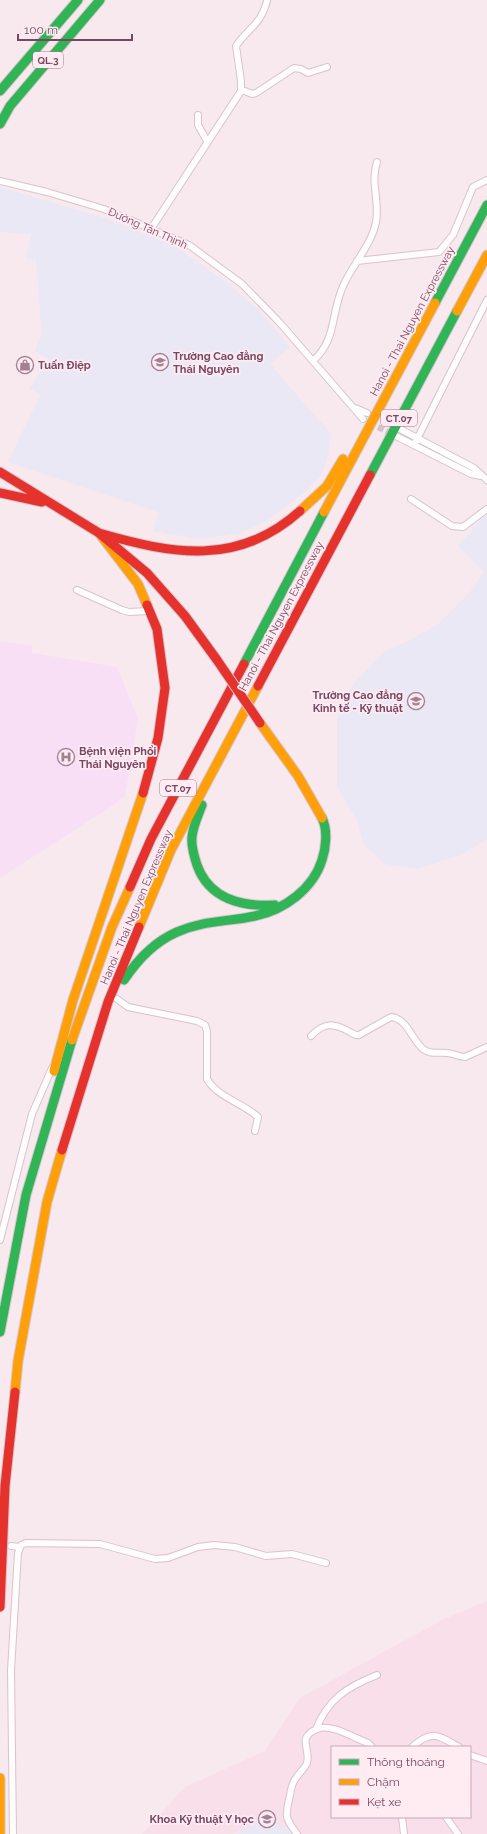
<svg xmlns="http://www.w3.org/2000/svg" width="487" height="1834" font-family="Raleway,sans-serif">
<rect width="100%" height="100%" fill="#f7e9ee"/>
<path fill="#f9dfe9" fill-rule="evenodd" d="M487,1601V1834H142L185,1787L265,1751L300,1698L440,1621ZM332,1747H470V1817H332Z"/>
<path fill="#eae8f5" d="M0,187L105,218L173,245L224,280L261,312L290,347L270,364L331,434L328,456L321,476L305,492L268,520L238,534L200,539L153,531L158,512L8,462L40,395L30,388L48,359L35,351L42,334L36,260L26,258L31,234L0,232Z
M487,513V839L463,854L418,869L385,864L364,845L358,822L337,786V719L354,683L385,651L412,639L438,624L470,592L484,572L458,546Z
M272,1813L280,1829L287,1826L292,1834H233Z"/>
<path fill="#f8dff6" d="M0,641L32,646V653L117,667L138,719L125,796L106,810L0,878Z"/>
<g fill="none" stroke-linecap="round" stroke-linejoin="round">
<path stroke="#d7c1cc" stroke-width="6" stroke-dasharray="6 3" stroke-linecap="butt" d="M374,416L396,427
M370,423L394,435"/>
<g stroke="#d7c4cd" stroke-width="8">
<path id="street" d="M241,91V81L236,46C249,27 260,26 267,1
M198,115V125L207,141
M0,181L47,192L104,209L189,245L242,284L280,323L363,419
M151,229L241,91H245L252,94L256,93L294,68L301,69L308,73L327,67
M357,261L439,252L453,235L473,187L487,180
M313,361C338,338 330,313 344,284C353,264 372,244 376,222C380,201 370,182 377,162
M355,408L367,413
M400,429L474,468L487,480
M396,436L471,474L481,476
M414,445L487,300
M411,499L452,526L463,527L487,509
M77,590L122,610L129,612L149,611
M117,999L128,1007L197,1021L205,1025L207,1031V1079C217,1097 243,1103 258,1117L255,1131
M311,1036C324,1022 334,1023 350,1032C354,1034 355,1036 359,1035L391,1017C408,1019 411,1039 423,1049C430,1055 439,1052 447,1053C453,1053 459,1057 465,1057L487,1047
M0,1240L32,1114L52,1068
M11,1546L19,1547
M316,1729C328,1699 347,1687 377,1675
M412,1747C432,1729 438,1735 459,1747
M470,1755L487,1761
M402,1817L404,1834
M446,1817L458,1834
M13,1834L11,1670L18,1553L21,1545L26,1543L100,1544L155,1559L168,1558L198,1547L214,1545L235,1547L266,1556L292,1554L326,1563
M297,1834C283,1815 286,1816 290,1795C291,1788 292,1783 296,1778C299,1773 305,1768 307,1763C311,1748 296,1738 317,1729C331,1723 354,1738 368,1743L372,1747"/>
</g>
<g stroke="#d6c5ce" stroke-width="11">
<path id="fast" d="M0,91L78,0
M0,124L10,106L100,0
M435,303L487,205
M370,475L457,311
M244,664L324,512
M202,805C198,816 193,826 192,837C191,846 194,856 197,865C209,899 242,907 275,905
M124,980C138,959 154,942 177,932C204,920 228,922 255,916C284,910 313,889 322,860C326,848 328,830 322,818
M0,1332L26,1195L72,1040"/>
</g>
<g stroke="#d6c5ce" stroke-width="11">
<path id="slow" d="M457,311L487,255
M300,511L327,486L343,459
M324,512L435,303
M99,533L138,584L147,605
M260,723L298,776L322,818
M139,927L171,850L258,686
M72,1040L112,927L130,887
M54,1071L73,1000L143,793
M15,1392L18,1361L47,1202L62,1150
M0,1778V1834"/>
</g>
<g stroke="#d6c5ce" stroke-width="11">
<path id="jam" d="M0,472L99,533L147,573L185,616L217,660
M0,493L42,502
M99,533C172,554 238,567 300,511
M258,686L370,475
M143,793L158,738L165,688L157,629L147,605
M130,887L151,839L244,664
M62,1150L108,1002L139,927
M0,1607L5,1486L15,1392"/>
</g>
<use href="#street" stroke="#fefcfc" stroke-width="6"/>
<use href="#fast" stroke="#30b455" stroke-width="9"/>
<use href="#slow" stroke="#ff9f0a" stroke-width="9"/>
<use href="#jam" stroke="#e5322d" stroke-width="9"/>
<g stroke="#d6c5ce" stroke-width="11" stroke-linecap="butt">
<path id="jam-bridge" d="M217,660L260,723"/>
</g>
<use href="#jam-bridge" stroke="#e5322d" stroke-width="9"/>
</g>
<defs>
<g id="university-ring" transform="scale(0.9)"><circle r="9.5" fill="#ffebf2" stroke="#a48094" stroke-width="1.5"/><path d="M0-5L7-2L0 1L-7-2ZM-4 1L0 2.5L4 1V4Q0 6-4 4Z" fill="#a48094"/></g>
<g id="shop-ring" transform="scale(0.9)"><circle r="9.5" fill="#ffebf2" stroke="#a48094" stroke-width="1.5"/><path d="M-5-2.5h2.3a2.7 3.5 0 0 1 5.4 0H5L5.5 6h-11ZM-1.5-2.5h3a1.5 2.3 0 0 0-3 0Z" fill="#a48094"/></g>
<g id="hospital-ring" transform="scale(0.9)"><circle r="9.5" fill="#ffebf2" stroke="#a48094" stroke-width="1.5"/><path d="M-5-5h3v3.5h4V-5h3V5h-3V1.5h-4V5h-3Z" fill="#a48094"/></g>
</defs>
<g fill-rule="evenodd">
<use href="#university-ring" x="160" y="362"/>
<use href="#shop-ring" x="25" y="365"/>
<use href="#university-ring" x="416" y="701"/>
<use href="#hospital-ring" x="66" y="757"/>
<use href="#university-ring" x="267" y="1819"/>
</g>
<g text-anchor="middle" stroke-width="3.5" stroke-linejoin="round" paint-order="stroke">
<g fill="#ffebf2" stroke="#a0798f" stroke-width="1">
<rect x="33" y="52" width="30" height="16" rx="3"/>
<rect x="381" y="410" width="36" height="16" rx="3"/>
<rect x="160" y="780" width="36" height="16" rx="3"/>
</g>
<g font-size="10" font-weight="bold" fill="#774864">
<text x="48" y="64">QL.3</text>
<text x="399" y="422">CT.07</text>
<text x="178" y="792">CT.07</text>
</g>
<g font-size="11" fill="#774864" stroke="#ffebf2">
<text transform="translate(148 228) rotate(24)" y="4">Đường Tân Thịnh</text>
<text transform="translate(412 321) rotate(-62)" y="4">Hanoi - Thai Nguyen Expressway</text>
<text transform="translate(281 616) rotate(-62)" y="4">Hanoi - Thai Nguyen Expressway</text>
<text transform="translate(136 907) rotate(-67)" y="4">Hanoi - Thai Nguyen Expressway</text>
</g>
<g font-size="11" font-weight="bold" fill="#774864" stroke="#ffebf2" text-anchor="start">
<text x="173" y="360">Trường Cao đẳng<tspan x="173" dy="13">Thái Nguyên</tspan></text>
<text x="38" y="369">Tuấn Điệp</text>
<text x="403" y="699" text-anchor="end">Trường Cao đẳng<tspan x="403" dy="13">Kinh tế - Kỹ thuật</tspan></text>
<text x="79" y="755">Bệnh viện Phổi<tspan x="79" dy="13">Thái Nguyên</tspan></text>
<text x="254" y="1823" text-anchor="end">Khoa Kỹ thuật Y học</text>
</g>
</g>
<rect x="331" y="1746" width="140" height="72" fill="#ffebf2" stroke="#c9aab9"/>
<rect x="339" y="1759" width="20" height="6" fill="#30b455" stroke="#c9aab9"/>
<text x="367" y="1766" font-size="12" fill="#774864">Thông thoáng</text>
<rect x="339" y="1779" width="20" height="6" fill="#ff9f0a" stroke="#c9aab9"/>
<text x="367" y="1786" font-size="12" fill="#774864">Chậm</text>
<rect x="339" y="1799" width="20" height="6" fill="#e5322d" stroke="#c9aab9"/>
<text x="367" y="1806" font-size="12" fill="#774864">Kẹt xe</text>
<path d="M18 34v6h114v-6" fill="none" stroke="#774864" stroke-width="2"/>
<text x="24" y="34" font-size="12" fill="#774864" stroke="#ffebf2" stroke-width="3" paint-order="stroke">100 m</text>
</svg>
